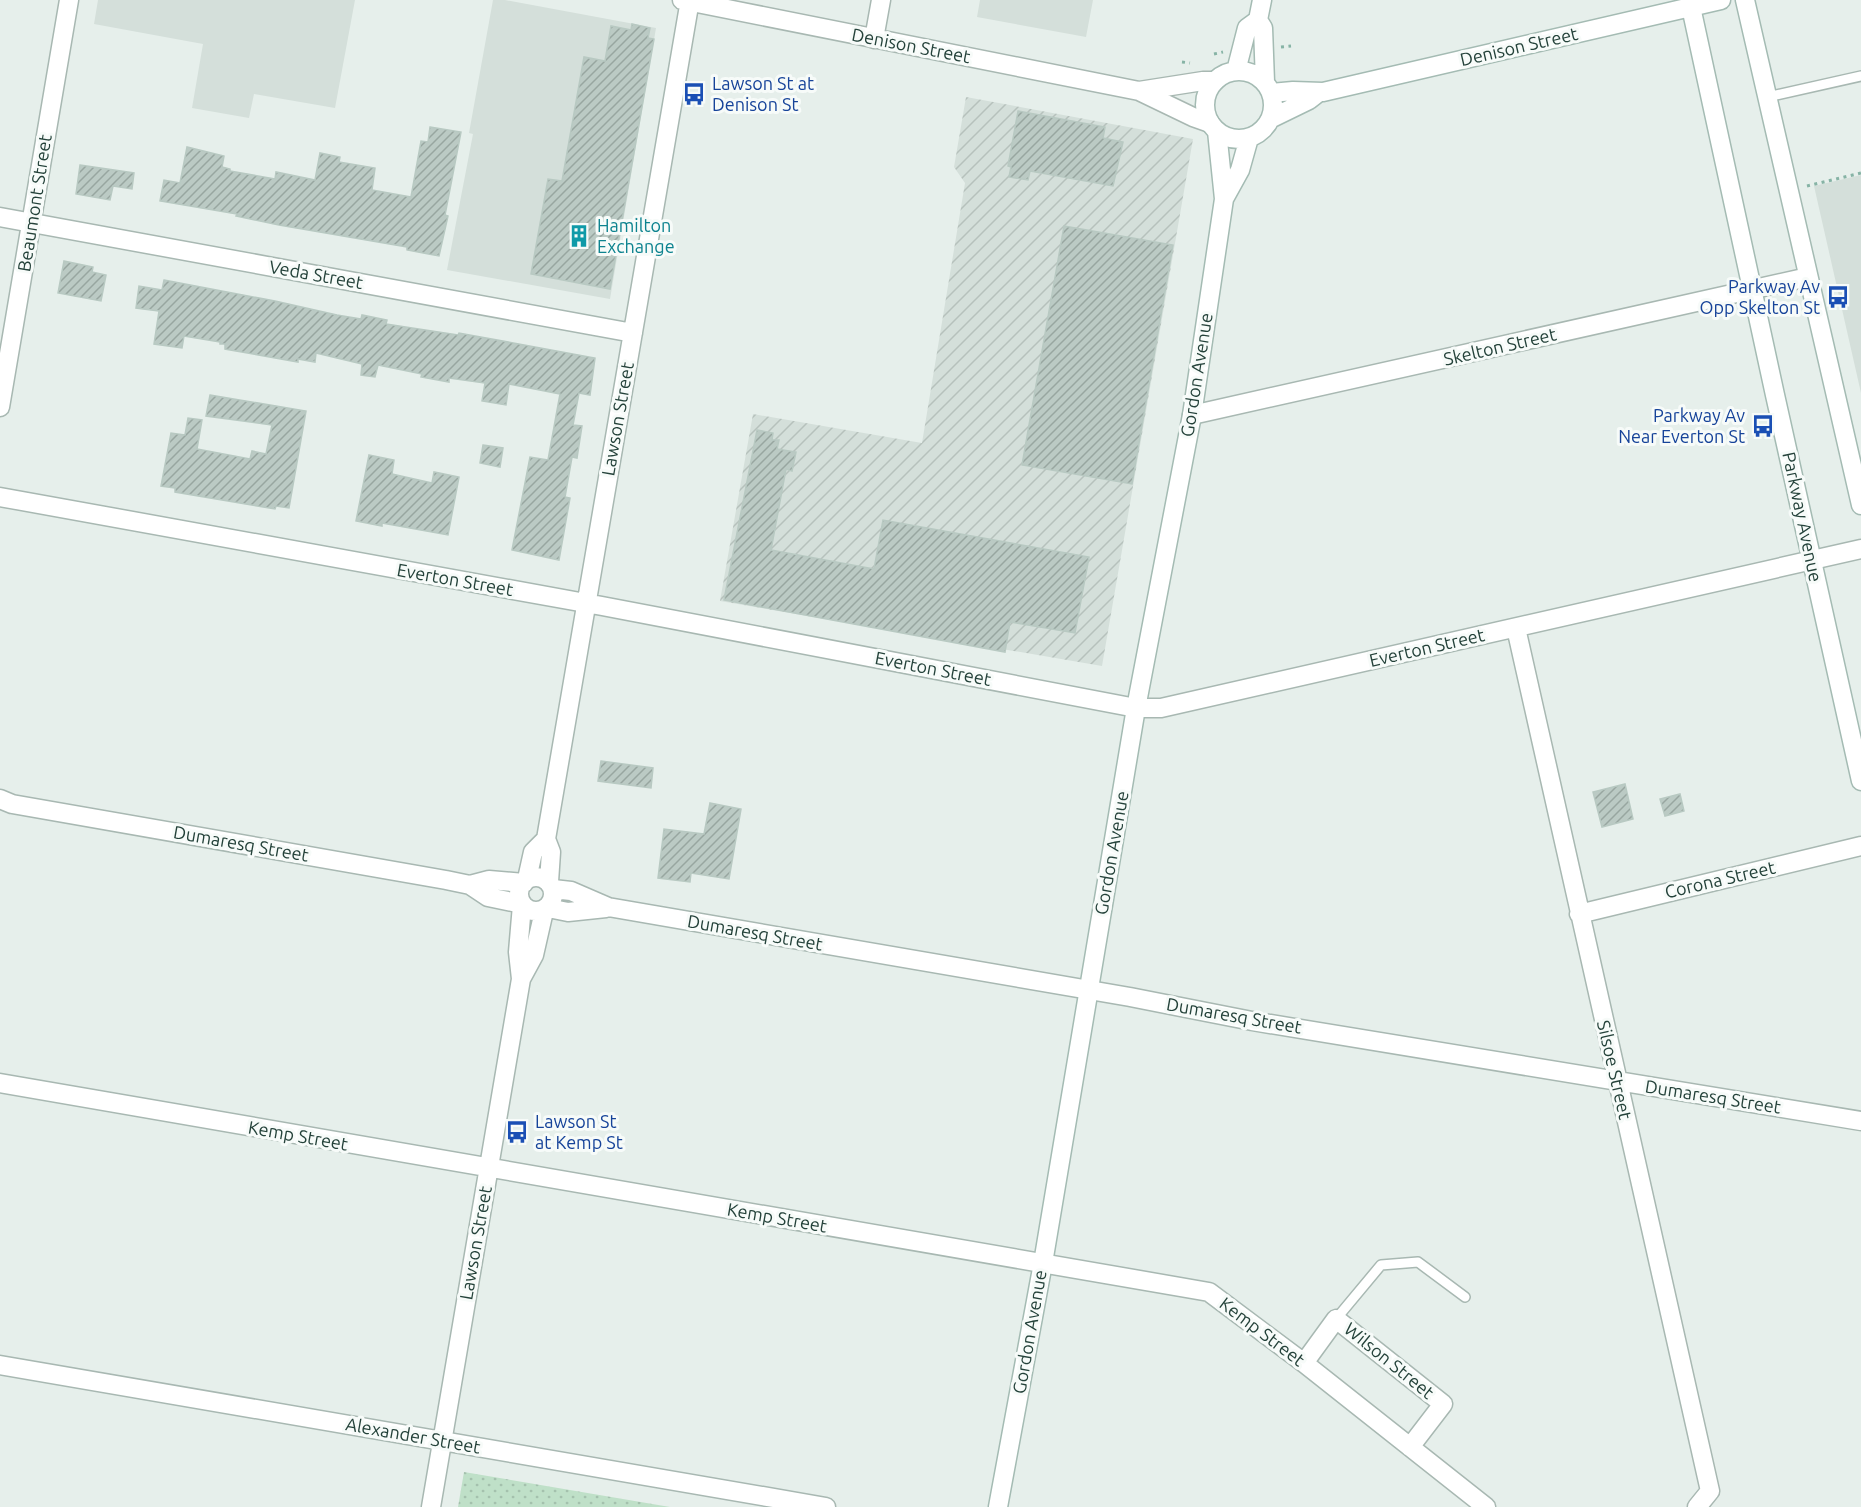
<svg xmlns="http://www.w3.org/2000/svg" width="1861" height="1507" font-family="Ubuntu,sans-serif">
<defs>
<pattern id="industrial-furrows" width="10" height="10" patternUnits="userSpaceOnUse" patternTransform="scale(1.5)"><rect width="10" height="10" fill="#d4dfda"/><path d="M-1 1l2-2M0 10L10 0M9 11l2-2" fill="none" stroke="#b6c1bc"/></pattern>
<pattern id="park-dots" width="8" height="8" patternUnits="userSpaceOnUse" patternTransform="scale(1.5)"><rect width="8" height="8" fill="#bfe0c8"/><path d="M2 2h.1M6 6h.1" fill="none" stroke="#a4c1ad" stroke-width="1.8" stroke-linecap="round"/></pattern>
<pattern id="building-hatch" width="6" height="6" patternUnits="userSpaceOnUse" patternTransform="scale(1.5)"><rect width="6" height="6" fill="#bbcac4"/><path d="M-1 1l2-2M0 6l6-6M5 7l2-2" fill="none" stroke="#98a6a0"/></pattern>
</defs>
<rect width="100%" height="100%" fill="#e6efeb"/>
<path fill="#d4dfda" d="M98,0H355L335,108L254,94L249,118L192,108L203,44L94,24Z
M493,0H505L656,28L610,299L447,270L473,134L469,133Z
M980,0H1093L1086,37L977,17Z
M1861,175V393L1814,186Z"/>
<path fill="url(#industrial-furrows)" d="M966,97L1193,139L1102,666L720,601L753,414L922,443L965,183L954,167Z"/>
<path fill="url(#park-dots)" d="M464,1472L670,1507H458Z"/>
<path fill="url(#building-hatch)" stroke="#b8c9c2" stroke-width="1.5" d="M632,24L650,28L648,38L654,39L610,289L531,274L548,179L562,181L584,57L605,61L611,26L631,30Z
M1018,111L1105,127L1103,138L1123,142L1113,186L1030,171L1028,180L1009,177L1011,167L1008,166Z
M430,127L461,132L445,215L448,216L439,256L407,250V247L279,225L236,216L237,214L160,201L164,180L180,183L187,147L224,156L222,167L230,169V171L275,179L276,172L315,180L320,153L340,157L339,162L375,168L372,190L411,197L421,141L428,142Z
M80,165L134,173L132,189L113,186L110,200L76,194Z
M1064,226L1173,245L1132,484L1022,465Z
M64,261L93,267L92,272L106,275L101,301L58,293Z
M164,280L275,301L337,315L361,319L362,315L387,320L386,324L458,335L459,333L595,358L590,395L579,393L573,425L582,426L577,458L572,457L565,497L570,498L559,560L512,550L530,457L548,460L560,394L509,384L506,405L482,401L485,383L449,378V382L421,377L422,374L378,365L375,377L361,375L362,364L316,353L315,362L298,359V362L225,349V344H220V342L184,336L182,348L154,344L159,311L136,308L139,286L162,290Z
M210,395L306,411L289,508L276,506L275,509L175,492V488L161,486L171,433L185,435L188,418L202,420L197,449L250,459L252,451L266,454L272,425L206,416Z
M757,430L773,433L772,440H779L777,449L796,452L792,471L786,469L771,550L874,569L883,520L1089,557L1075,633L1010,622L1005,652L724,600Z
M483,445L503,448L500,467L480,463Z
M369,455L394,460L392,474L432,483L434,472L459,477L448,535L382,523V526L356,521Z
M601,761L653,768L651,788L598,781Z
M1625,784L1633,819L1602,827L1593,792Z
M1680,794L1684,811L1665,816L1660,799Z
M710,803L741,809L729,879L691,873L690,882L658,878L664,829L704,834Z"/>
<g fill="none" stroke-linecap="round" stroke-linejoin="round">
<g stroke="#a8b8b2" stroke-width="12">
<path id="service" d="M1767,97L1861,76
M1336,1319L1381,1265L1418,1262L1465,1297"/>
</g>
<g stroke="#a8b8b2" stroke-width="21">
<path id="minor" d="M682,0L1139,91L1193,117L1210,123
M874,39L881,0
M1139,91L1203,81H1215
M0,217L633,333
M1192,415L1808,277
M0,497L602,606L1136,708H1161L1861,549
M1516,628L1710,1491L1697,1507
M0,799L12,804L446,880L470,885L488,897L522,904
M519 894a17 17 0 1 1 34 0a17 17 0 1 1-34 0Z
M527,879L533,852L546,839
M549,882L551,852L546,839L690,0
M470,885L489,880L524,883
M553,889L571,891L608,907L1130,997L1252,1021L1861,1121
M548,908L568,912L606,908
M1579,914L1861,846
M521,979L534,955L544,911
M0,1083L1209,1292L1304,1363L1486,1507
M1304,1363L1336,1319L1443,1404L1410,1447
M0,1365L826,1507
M431,1507L521,979L518,952L522,905"/>
</g>
<g stroke="#a8b8b2" stroke-width="21">
<path id="tertiary" d="M0,407L69,0"/>
</g>
<g stroke="#a4bbb3" stroke-width="21">
<path id="secondary" d="M1262,0L1258,20L1263,28L1265,82
M1745,0L1861,505
M1691,7L1775,395L1861,781
M1205 105a34 34 0 1 1 68 0a34 34 0 1 1-68 0Z
M1236,71L1247,28L1258,20
M1271,93L1293,91L1323,92L1721,0
M1270,119L1309,100L1318,93
M1224,199L1240,170L1249,138
M998,1507L1043,1263L1136,708L1192,415L1224,199L1217,131"/>
</g>
<path stroke="#86b3a5" stroke-width="3" stroke-dasharray="3 4.5" stroke-linecap="butt" d="M1281,47L1291,46
M1214,54L1223,52
M1182,62L1190,63
M1807,186L1861,173"/>
<use href="#service" stroke="#fff" stroke-width="9"/>
<use href="#minor" stroke="#fff" stroke-width="18"/>
<use href="#tertiary" stroke="#fff" stroke-width="18"/>
<use href="#secondary" stroke="#fff" stroke-width="18"/>
</g>
<defs>
<g id="bus-bare" transform="scale(1.8)"><path d="M-5-6H5V4H4V6H2V4H-2V6H-4V4H-5ZM-3.5-4V0h7V-4ZM-3.5 1.2v1.5H-2V1.2ZM2 1.2v1.5H3.5V1.2Z" fill="#1a4fb4" stroke="#f7fbf9" stroke-width="2.5" paint-order="stroke"/></g>
<g id="building-bare" transform="scale(1.8)"><path d="M-4-6H4V6H1V3H-1V6H-4ZM-2.5-4.3h1.7v1.8h-1.7ZM.8-4.3h1.7v1.8H.8ZM-2.5-1h1.7V.8h-1.7ZM.8-1h1.7V.8H.8Z" fill="#0f9aa8" stroke="#f7fbf9" stroke-width="2.5" paint-order="stroke"/></g>
</defs>
<g fill-rule="evenodd">
<use href="#bus-bare" x="694" y="94"/>
<use href="#building-bare" x="579" y="236"/>
<use href="#bus-bare" x="1838" y="297"/>
<use href="#bus-bare" x="1763" y="426"/>
<use href="#bus-bare" x="517" y="1132"/>
</g>
<g text-anchor="middle" stroke-width="6" stroke-linejoin="round" paint-order="stroke">
<g font-size="18" fill="#24423a" stroke="#f7fbf9">
<text transform="translate(911 46) rotate(11)" y="6">Denison Street</text>
<text transform="translate(1519 47) rotate(-13)" y="6">Denison Street</text>
<text transform="translate(35 203) rotate(-81)" y="6">Beaumont Street</text>
<text transform="translate(316 275) rotate(10)" y="6">Veda Street</text>
<text transform="translate(1500 347) rotate(-13)" y="6">Skelton Street</text>
<text transform="translate(1197 375) rotate(-81)" y="6">Gordon Avenue</text>
<text transform="translate(618 419) rotate(-80)" y="6">Lawson Street</text>
<text transform="translate(1802 517) rotate(78)" y="6">Parkway Avenue</text>
<text transform="translate(455 580) rotate(10)" y="6">Everton Street</text>
<text transform="translate(1427 648) rotate(-13)" y="6">Everton Street</text>
<text transform="translate(933 669) rotate(11)" y="6">Everton Street</text>
<text transform="translate(241 844) rotate(10)" y="6">Dumaresq Street</text>
<text transform="translate(1112 853) rotate(-80)" y="6">Gordon Avenue</text>
<text transform="translate(1720 880) rotate(-13)" y="6">Corona Street</text>
<text transform="translate(755 933) rotate(10)" y="6">Dumaresq Street</text>
<text transform="translate(1234 1016) rotate(10)" y="6">Dumaresq Street</text>
<text transform="translate(1614 1070) rotate(77)" y="6">Silsoe Street</text>
<text transform="translate(1713 1097) rotate(9)" y="6">Dumaresq Street</text>
<text transform="translate(298 1136) rotate(10)" y="6">Kemp Street</text>
<text transform="translate(777 1218) rotate(10)" y="6">Kemp Street</text>
<text transform="translate(476 1243) rotate(-80)" y="6">Lawson Street</text>
<text transform="translate(1030 1332) rotate(-80)" y="6">Gordon Avenue</text>
<text transform="translate(1262 1332) rotate(37)" y="6">Kemp Street</text>
<text transform="translate(1389 1361) rotate(39)" y="6">Wilson Street</text>
<text transform="translate(413 1436) rotate(10)" y="6">Alexander Street</text>
</g>
<g font-size="18" fill="#164399" stroke="#f7fbf9" text-anchor="start">
<text x="712" y="90">Lawson St at<tspan x="712" dy="21">Denison St</tspan></text>
<text x="1820" y="293" text-anchor="end">Parkway Av<tspan x="1820" dy="21">Opp Skelton St</tspan></text>
<text x="1745" y="422" text-anchor="end">Parkway Av<tspan x="1745" dy="21">Near Everton St</tspan></text>
<text x="535" y="1128">Lawson St<tspan x="535" dy="21">at Kemp St</tspan></text>
</g>
<g font-size="18" fill="#0d838f" stroke="#f7fbf9" text-anchor="start">
<text x="597" y="232">Hamilton<tspan x="597" dy="21">Exchange</tspan></text>
</g>
</g>
</svg>
